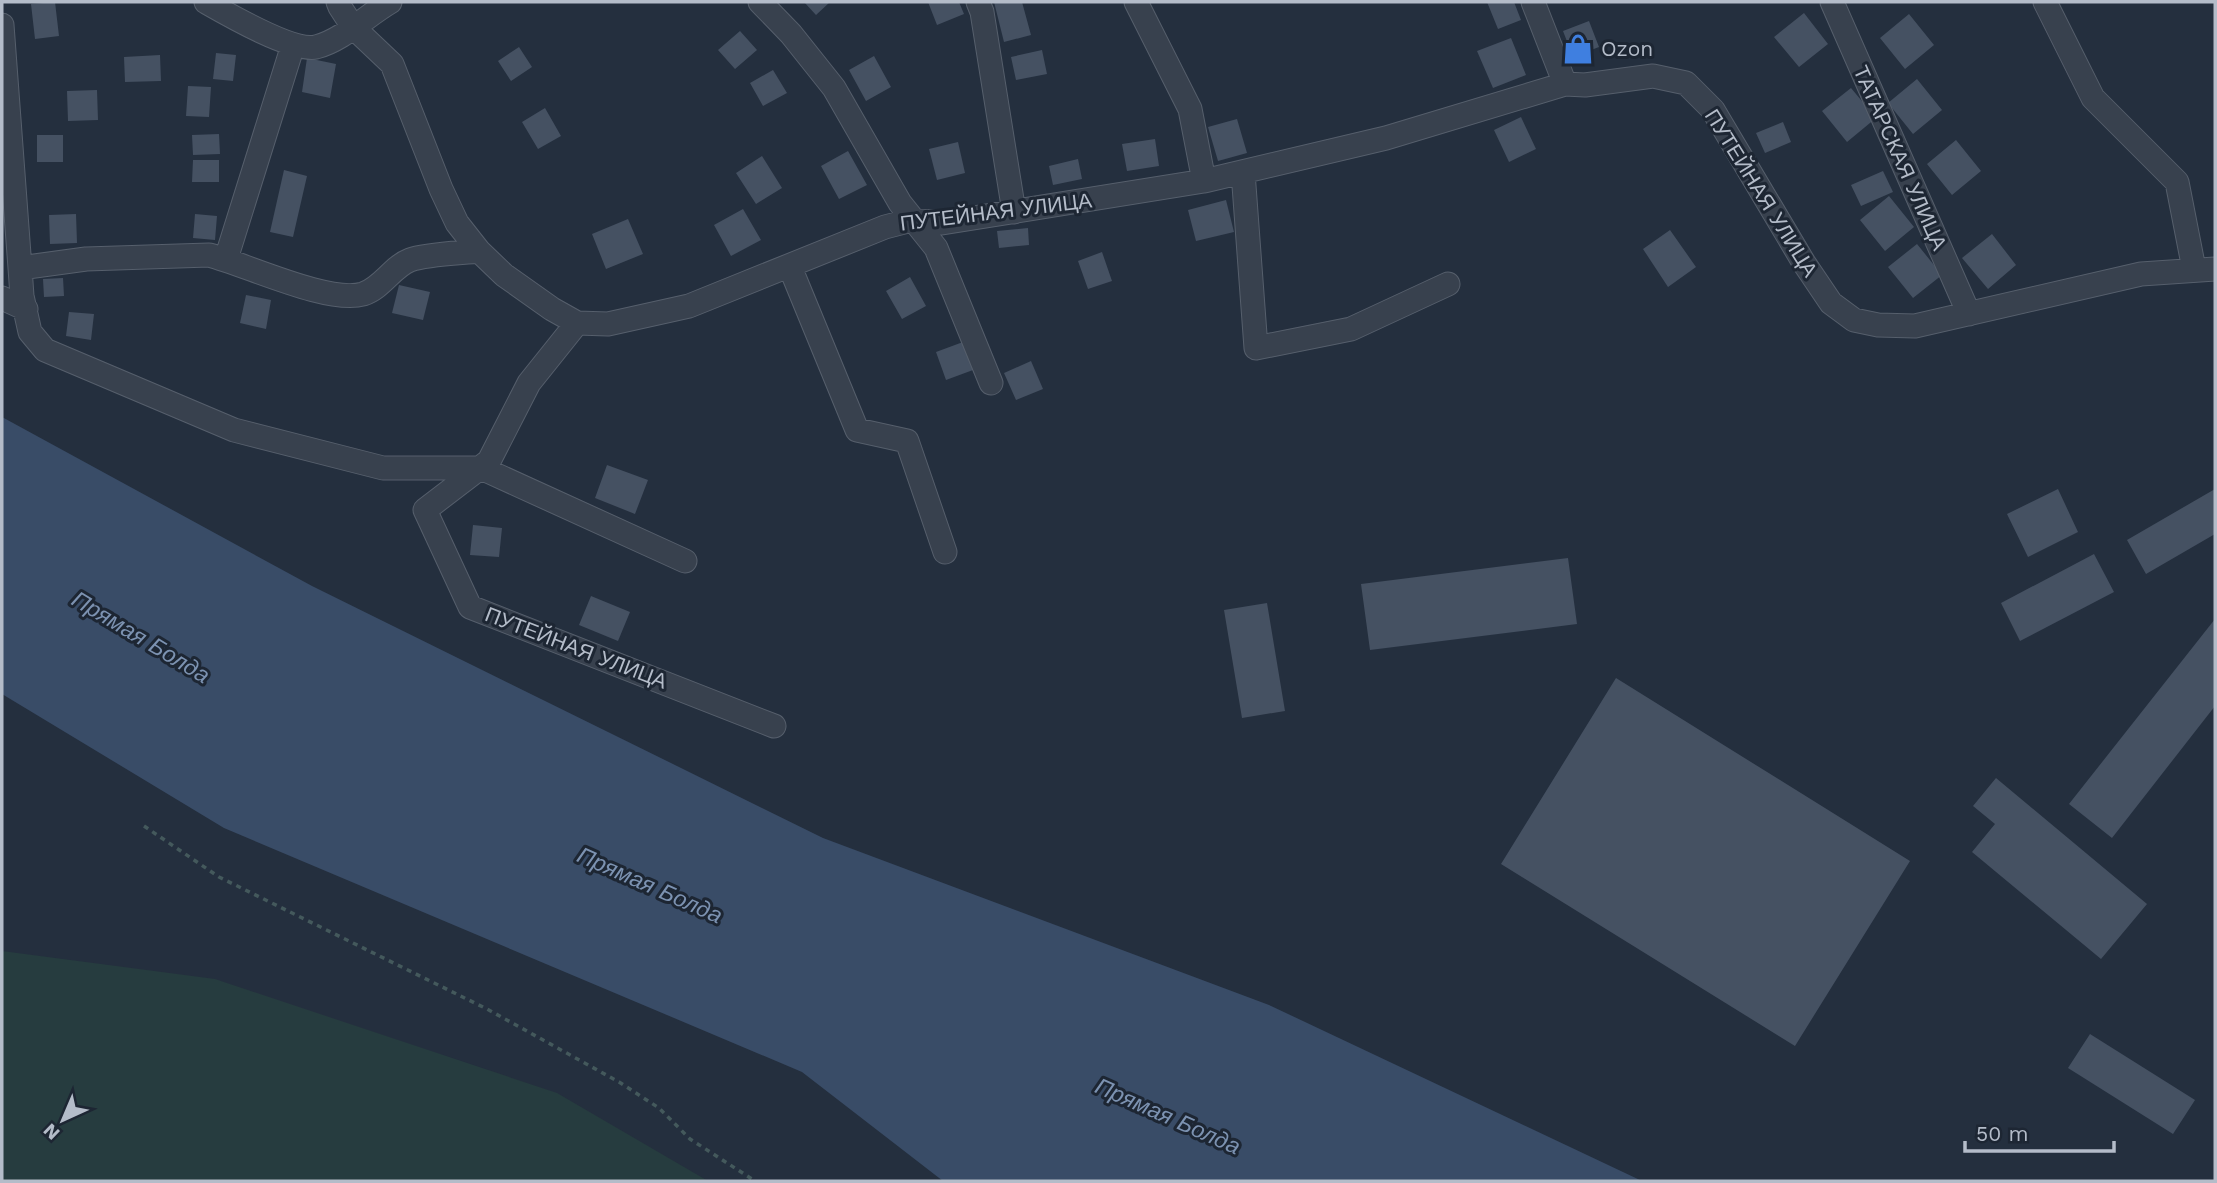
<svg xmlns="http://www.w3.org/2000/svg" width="2217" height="1183" font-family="'Work Sans',sans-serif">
<rect width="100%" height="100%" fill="#242f3e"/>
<path fill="#263c3f" d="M2,951L215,979L557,1093L708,1181H2Z"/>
<path fill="#394c67" d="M2,417L312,586L823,838L1269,1005L1642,1181H943L802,1072L224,828L2,694Z"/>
<path fill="#455162" d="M55,2L59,36L35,39L31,4Z
M804,2H830L816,15Z
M928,2H959L964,14L937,25Z
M994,2H1022L1031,35L1004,42Z
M1487,2H1514L1521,20L1498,29Z
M1804,13L1828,44L1799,67L1774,37Z
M1909,14L1934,45L1905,69L1880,38Z
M1589,21L1599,47L1573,57L1563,31Z
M740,31L757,50L735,69L718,50Z
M1511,38L1526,75L1493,88L1477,51Z
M519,47L532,67L511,81L498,61Z
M1042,50L1047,74L1016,80L1011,57Z
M216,53L236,55L233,81L213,79Z
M160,55L161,81L125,82L124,57Z
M874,56L891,87L866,101L849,70Z
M307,58L336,64L330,98L302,92Z
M773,70L787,93L763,106L750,83Z
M1917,79L1942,110L1913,134L1888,103Z
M188,86L211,87L209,117L186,116Z
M1851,88L1876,118L1847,142L1822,111Z
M97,90L98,120L68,121L67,91Z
M545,108L561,136L538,149L522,122Z
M1521,117L1536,149L1509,162L1494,130Z
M1237,119L1247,153L1218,161L1208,127Z
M1783,122L1791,142L1765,153L1756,133Z
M219,134L220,154L193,155L192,135Z
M37,135H63V162H37Z
M1155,139L1159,166L1127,171L1122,144Z
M1956,140L1981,171L1952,195L1927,164Z
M958,142L965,173L937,180L929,149Z
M848,151L867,185L839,199L821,166Z
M762,156L782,188L756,204L736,173Z
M1078,159L1082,179L1053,185L1049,166Z
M193,160H219V182H192Z
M284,170L307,176L293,237L270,232Z
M1883,171L1893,192L1861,206L1851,185Z
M1889,196L1914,227L1885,251L1860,220Z
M1226,200L1234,232L1196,241L1188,210Z
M743,209L761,240L731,256L714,225Z
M76,214L77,243L50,244L49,215Z
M195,214L217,216L215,240L193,238Z
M628,219L643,254L606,269L592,234Z
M1028,228L1029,245L999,248L997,231Z
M1670,230L1696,267L1668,287L1643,249Z
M1992,234L2016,265L1988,289L1962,258Z
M1917,244L1942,275L1913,298L1888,267Z
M1102,252L1112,281L1088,289L1078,261Z
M910,277L926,306L902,319L886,291Z
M63,278L64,296L44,297L43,279Z
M399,285L430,292L423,320L392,313Z
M246,295L271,300L266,329L240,323Z
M69,312L94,314L91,340L66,336Z
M963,342L973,370L946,380L936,352Z
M1031,361L1043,389L1016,400L1004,373Z
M607,465L648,480L635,514L595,498Z
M2058,489L2078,532L2028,557L2007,514Z
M2215,489V534L2146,574L2127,540Z
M473,525L502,528L499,557L470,555Z
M2094,554L2114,592L2020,641L2001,603Z
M1568,558L1577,624L1370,650L1361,584Z
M591,596L630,612L618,641L579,625Z
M1267,603L1285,711L1242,718L1224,610Z
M2215,619V706L2112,838L2069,804Z
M1616,678L1910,861L1795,1046L1501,864Z
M1996,778L2147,904L2101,959L1972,852L1995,824L1973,806Z
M2090,1034L2195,1100L2173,1134L2068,1068Z"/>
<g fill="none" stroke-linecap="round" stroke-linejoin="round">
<g stroke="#565f6c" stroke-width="25">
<path id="minor" d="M206,2C227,14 293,52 316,47C343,40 366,16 390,2
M338,2L340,7L353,27L392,64L441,189L457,223L479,251L504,275L552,309L577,323L608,324L689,306L885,227L912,220L942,223L1204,181L1386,138L1565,84L1585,85L1653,76L1686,83L1713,110L1804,263L1831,303L1854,320L1878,325L1915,326L2141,274L2215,269
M760,2L791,34L834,88L900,203L936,248L991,383
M978,2L982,12L1014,212
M1136,2L1190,109L1204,181
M1533,2L1565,84
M1832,2L1969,314
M2045,2L2093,98L2177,182L2194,269
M2,25L20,268
M1243,172L1256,348L1351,329L1448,284
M479,251C461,253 426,254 410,260C392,267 382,288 363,294C328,304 245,264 209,255L86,259L20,268L22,296L30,332L45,350L234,430L383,468H481L685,561
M226,259L293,45
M790,267L857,430L907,441L945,552
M2,298L26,309
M577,323L529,383L489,461L425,510L470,607L774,726"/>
</g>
<path stroke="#44595c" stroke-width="3.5" stroke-dasharray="5 5" stroke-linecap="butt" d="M144,826L219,877L487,1009L619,1082L659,1108L690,1139L755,1181"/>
<use href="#minor" stroke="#38414e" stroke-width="23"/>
</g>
<defs>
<g id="shop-bare" transform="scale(2.415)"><path d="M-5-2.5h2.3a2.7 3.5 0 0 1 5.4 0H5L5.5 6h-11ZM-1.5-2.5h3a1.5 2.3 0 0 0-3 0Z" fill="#3f7fe0" stroke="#1d2633" stroke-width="2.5" paint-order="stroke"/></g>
</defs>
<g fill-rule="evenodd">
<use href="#shop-bare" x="1578" y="49"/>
</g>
<g text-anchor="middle" stroke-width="6" stroke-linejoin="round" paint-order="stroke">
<g font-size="21" fill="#b4bcc9" stroke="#1d2633" text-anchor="start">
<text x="1601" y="56">Ozon</text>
</g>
<g font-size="21" fill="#b4bcc9" stroke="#1d2633">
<text transform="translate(1900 158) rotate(66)" y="7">ТАТАРСКАЯ УЛИЦА</text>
<text transform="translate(1761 193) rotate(58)" y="7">ПУТЕЙНАЯ УЛИЦА</text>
<text transform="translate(996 212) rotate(-7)" y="7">ПУТЕЙНАЯ УЛИЦА</text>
<text transform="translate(576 648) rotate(21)" y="7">ПУТЕЙНАЯ УЛИЦА</text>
</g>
<g font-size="23" font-style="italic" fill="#7c92b1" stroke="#1d2633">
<text transform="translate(141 637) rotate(31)" y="8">Прямая Болда</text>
<text transform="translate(650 885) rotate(24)" y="8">Прямая Болда</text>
<text transform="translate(1168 1116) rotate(24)" y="8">Прямая Болда</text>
</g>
</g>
<rect width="2217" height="1183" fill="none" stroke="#b4bcc9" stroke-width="7"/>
<g transform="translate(63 1120) rotate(224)" stroke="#1d2633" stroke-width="5" paint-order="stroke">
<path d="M0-5L12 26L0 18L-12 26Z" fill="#b4bcc9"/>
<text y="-10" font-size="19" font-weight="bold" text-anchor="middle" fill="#b4bcc9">N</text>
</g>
<path d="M1965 1141v10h149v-10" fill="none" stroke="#b4bcc9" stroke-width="3.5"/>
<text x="1976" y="1141" font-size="21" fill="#b4bcc9" stroke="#1d2633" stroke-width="5" paint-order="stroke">50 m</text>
</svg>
